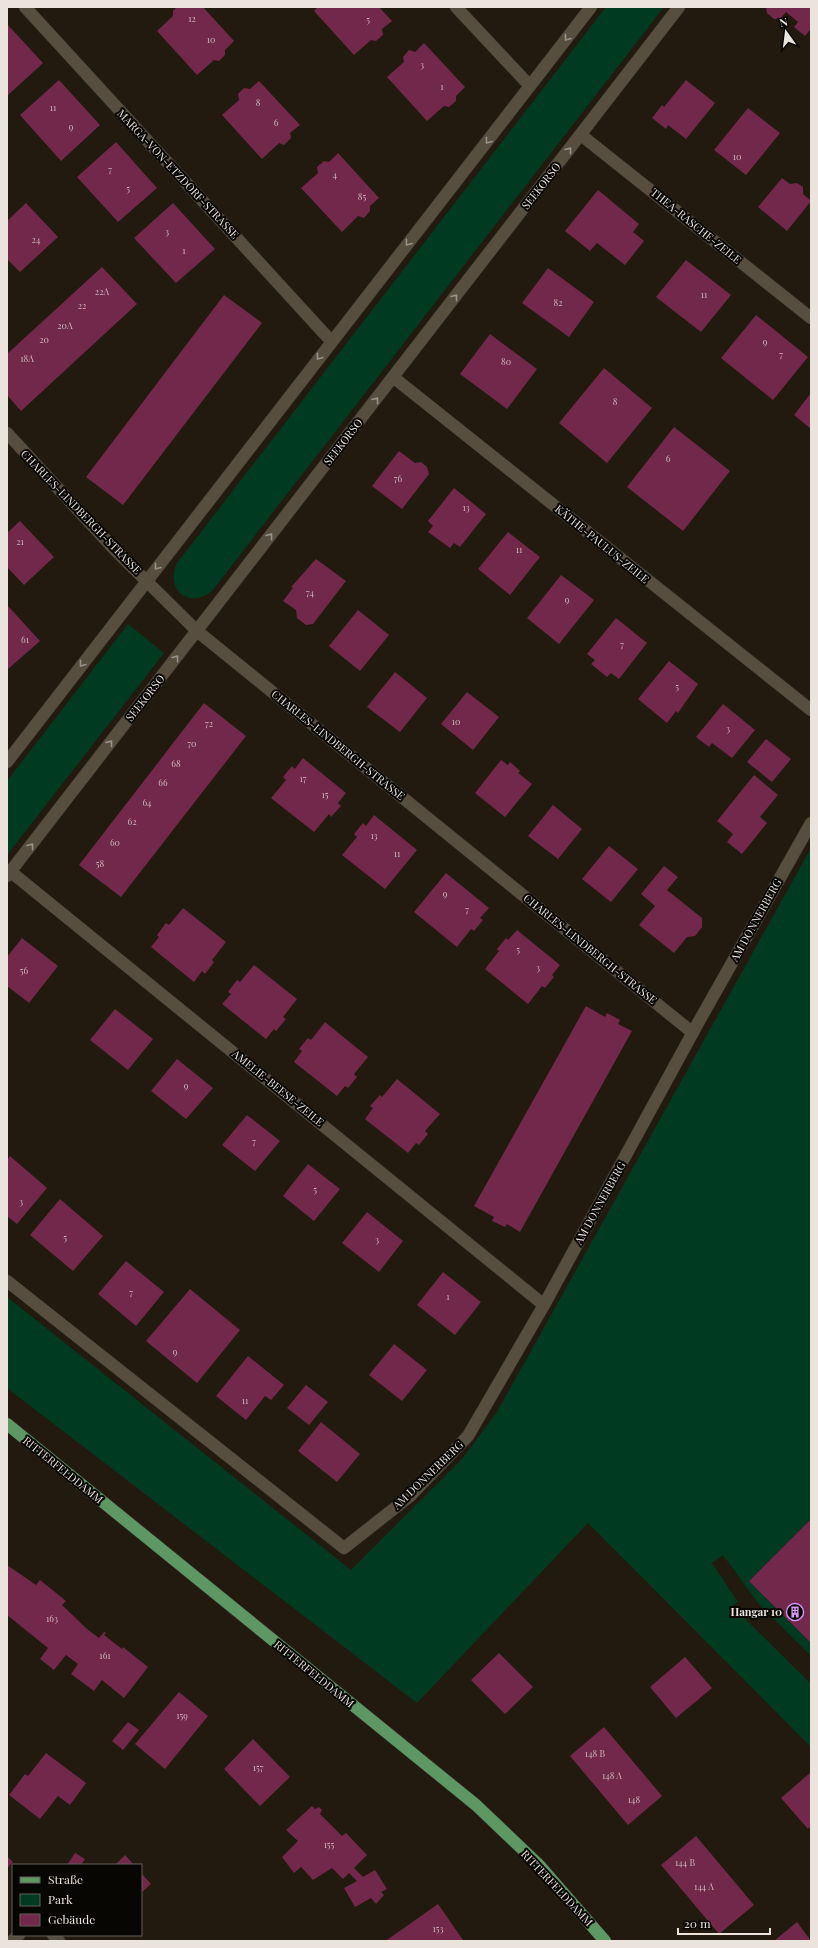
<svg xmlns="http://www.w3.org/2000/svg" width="818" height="1948" font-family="'Playfair Display',serif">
<rect width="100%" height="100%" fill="#221a0e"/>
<path fill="#003b21" d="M606,7H664L212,591C188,610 165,589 177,563Z
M128,624L164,653L7,855V781Z
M811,848V1519L749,1581L811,1643V1656L758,1603L723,1555L712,1563L738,1602L732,1606L811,1684V1747L588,1523L417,1703L7,1388V1297L351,1570L462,1459L497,1412Z"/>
<path fill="#72284b" d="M177,7H203L234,41L225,50V55L219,61L214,60L197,75L157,31L173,16V11Z
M318,7H379L392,21L382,29L383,35L376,41L371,40L354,55L314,11Z
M766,7H811V31L810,30L805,36L794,27L798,22L786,12L781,18L774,19L767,13Z
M7,24L43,63L7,96Z
M424,43L465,87L456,96V101L449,107L444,106L427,121L387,77L404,62L403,57L409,50L415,52Z
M59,80L100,125L61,161L20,115Z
M686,80L715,103L686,139L668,125L666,129L652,118L662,105L664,107Z
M259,81L300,125L290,133L291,138L284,145L279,143L262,159L222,115L239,100L238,94L244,88L250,89Z
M748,108L780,133L746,175L714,150Z
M116,142L157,188L118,222L77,177Z
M338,153L379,198L370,206V211L364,218L358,216L342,232L301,188L318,173L317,167L324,161L329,162Z
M782,178L790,184L797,183L803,187V194L811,201L787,231L758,207Z
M598,190L639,224L633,232L644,241L625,265L597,243L590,251L565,231Z
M26,203L58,237L20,272L7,259V221Z
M173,203L215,249L176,283L134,238Z
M686,260L731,295L701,332L656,297Z
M102,267L137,304L21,411L7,395V354Z
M548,268L594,302L569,337L522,303Z
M224,295L262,323L123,505L86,477Z
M756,315L808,357L773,400L721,358Z
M490,334L537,369L507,409L460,374Z
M604,368L652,408L607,463L559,423Z
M811,393V429L794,415Z
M674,427L730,471L683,531L627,487Z
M399,451L415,463L421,462L427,467L429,474L402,509L372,486Z
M454,488L486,514L460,547L454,543L450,548L428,532L433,526L428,521Z
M20,521L54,557L24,585L7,567V533Z
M508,532L540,557L510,595L478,569Z
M316,559L346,581L313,624L306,625L297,618L296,610L283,601L293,588L291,587Z
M561,575L594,600L559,644L527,618Z
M7,605L40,641L8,669L7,668Z
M358,610L389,635L360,671L329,646Z
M616,618L647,643L619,679L611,673L607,677L591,664L595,660L587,654Z
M669,661L698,684L678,713L676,711L667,723L638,699Z
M395,672L427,698L400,732L367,707Z
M467,692L499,717L473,750L441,724Z
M204,703L246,736L121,897L79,865Z
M723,704L755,730L732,758L712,743L709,747L696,737Z
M766,739L791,759L772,782L747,762Z
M303,758L346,793L338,803L341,806L331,817L329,814L314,832L271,798L286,780L283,777L292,766L295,769Z
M501,760L508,765L510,762L520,771L518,773L532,784L505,817L475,793Z
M754,775L778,795L760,817L767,823L742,854L727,842L733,834L717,821Z
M553,805L582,829L558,859L528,836Z
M374,815L417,850L385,889L342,855L357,837L354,834L363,823L366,826Z
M609,846L638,869L611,902L582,879Z
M664,866L678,877L667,890L702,918V927L695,936L687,937L674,953L639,925L655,906L641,894Z
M446,873L489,908L480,918L483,920L474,931L471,929L457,947L414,912Z
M183,908L226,942L212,960L214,962L205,974L202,971L194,982L151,947L159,937L157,935L166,923L169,925Z
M517,930L560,965L552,975L554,977L545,988L542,986L528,1004L485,969L499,951L497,949L506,938L508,940Z
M22,938L58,966L29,1003L7,986V957Z
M254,965L297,999L283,1017L286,1019L276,1031L274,1029L266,1039L222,1004L231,994L228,992L237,980L240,982Z
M586,1006L605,1017L607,1013L620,1020L618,1024L632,1031L520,1232L507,1224L505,1227L492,1221L494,1217L474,1206Z
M115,1009L153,1039L128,1070L90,1040Z
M325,1022L368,1057L354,1074L357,1077L348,1088L345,1086L337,1096L294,1062L302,1051L299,1049L308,1038L311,1040Z
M177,1059L213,1088L186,1119L151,1091Z
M397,1079L440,1114L425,1131L428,1134L419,1145L416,1143L408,1153L365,1119L373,1108L370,1106L380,1095L382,1097Z
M247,1115L280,1141L255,1171L222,1145Z
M10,1156L47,1188L17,1224L7,1216V1160Z
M308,1164L340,1189L314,1221L283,1196Z
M60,1199L103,1236L73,1271L30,1235Z
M367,1212L403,1241L379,1272L342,1243Z
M126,1261L164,1292L136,1326L98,1294Z
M443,1272L481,1302L455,1335L417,1305Z
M190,1289L240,1330L197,1383L146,1341Z
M394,1344L427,1370L402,1401L369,1375Z
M248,1356L284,1385L271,1400L265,1396L246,1420L216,1396Z
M306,1385L328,1402L309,1425L287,1408Z
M321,1422L360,1454L337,1482L298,1451Z
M811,1519V1643L749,1581Z
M7,1565L36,1585L40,1580L66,1601L62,1605L87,1629L99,1638L104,1632L106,1633L104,1635L122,1649L123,1647L148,1667L124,1698L102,1680L94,1691L71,1674L78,1664L66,1655L54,1670L40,1659L48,1648L7,1615Z
M499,1653L533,1687L505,1714L471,1680Z
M685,1657L712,1688L676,1718L650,1687Z
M179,1692L208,1716L165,1769L135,1744Z
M128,1722L139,1730L123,1750L112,1741Z
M604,1727L662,1796L628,1825L570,1756Z
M253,1739L290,1777L260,1806L224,1769Z
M46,1753L86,1783L70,1805L58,1796L40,1819L9,1795L25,1774L28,1776Z
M811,1772V1826L808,1829L781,1798Z
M312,1806L315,1809L319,1807L322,1810L320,1814L342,1836L346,1833L367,1855L354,1868L363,1877L375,1870L387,1889L381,1892L384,1895L376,1904L371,1898L355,1907L344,1888L357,1881L349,1873L343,1879L332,1868L313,1880L301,1867L294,1873L282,1857L298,1841L286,1830Z
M696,1836L754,1905L719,1934L661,1865Z
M75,1853L85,1859L81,1865H67Z
M125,1855L134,1865H115Z
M7,1856L13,1862L7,1868Z
M141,1873L151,1884L141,1893Z
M438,1904L463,1940L461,1941L387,1940Z
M797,1922L811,1941H774Z"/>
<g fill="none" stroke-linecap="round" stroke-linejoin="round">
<g stroke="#38322c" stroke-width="13">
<path id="minor" d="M25,7L331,341
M456,7L530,86
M581,135L811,318
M393,377L811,710
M7,433L114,549L197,631L693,1033
M7,762L591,7
M11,872L544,1305
M7,876L679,7
M7,1281L344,1548L410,1496L468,1436L544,1305L698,1023L811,823
M53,1935L59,1941
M12,1941L19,1935"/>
</g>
<g stroke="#38322c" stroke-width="13">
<path id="major" d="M7,1424L476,1805L539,1865L605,1941"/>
</g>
<use href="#minor" stroke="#574e40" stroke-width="12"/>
<use href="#major" stroke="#5c9764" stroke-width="12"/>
</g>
<defs><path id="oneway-chevron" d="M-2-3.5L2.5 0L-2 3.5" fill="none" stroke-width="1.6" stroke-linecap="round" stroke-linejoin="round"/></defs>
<g stroke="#999286">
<use href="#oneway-chevron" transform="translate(567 38) rotate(128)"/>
<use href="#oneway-chevron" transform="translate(488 141) rotate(128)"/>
<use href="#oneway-chevron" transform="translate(569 150) rotate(-52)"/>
<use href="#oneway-chevron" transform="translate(408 243) rotate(128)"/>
<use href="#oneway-chevron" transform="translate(455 297) rotate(-52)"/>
<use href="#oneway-chevron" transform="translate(319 357) rotate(128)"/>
<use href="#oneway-chevron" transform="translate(376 400) rotate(-52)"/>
<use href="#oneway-chevron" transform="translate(270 536) rotate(-52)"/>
<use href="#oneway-chevron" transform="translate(157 567) rotate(128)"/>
<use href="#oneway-chevron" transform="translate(176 658) rotate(-52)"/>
<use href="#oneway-chevron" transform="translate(82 664) rotate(128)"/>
<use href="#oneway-chevron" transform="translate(110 743) rotate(-52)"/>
<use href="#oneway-chevron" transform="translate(31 846) rotate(-52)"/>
</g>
<defs>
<g id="building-ring" transform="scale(0.9)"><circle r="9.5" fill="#080603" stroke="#d89af8" stroke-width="1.5"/><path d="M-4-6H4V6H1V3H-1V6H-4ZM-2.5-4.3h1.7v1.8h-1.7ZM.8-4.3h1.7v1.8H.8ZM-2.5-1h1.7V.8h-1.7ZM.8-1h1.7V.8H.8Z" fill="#d89af8"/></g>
</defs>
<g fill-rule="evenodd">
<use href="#building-ring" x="795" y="1612"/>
</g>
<g text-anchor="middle" stroke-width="4" stroke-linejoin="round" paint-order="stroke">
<g font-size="9" fill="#ccb5b8">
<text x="192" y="22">12</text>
<text x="368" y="23">5</text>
<text x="211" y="43">10</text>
<text x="422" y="68">3</text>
<text x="442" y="90">1</text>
<text x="258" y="106">8</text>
<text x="53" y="111">11</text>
<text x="276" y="126">6</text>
<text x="71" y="130">9</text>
<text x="737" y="160">10</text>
<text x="110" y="173">7</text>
<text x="335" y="178">4</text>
<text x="128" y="192">5</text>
<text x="362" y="200">85</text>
<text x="167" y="235">3</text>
<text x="36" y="243">24</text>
<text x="184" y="254">1</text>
<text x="102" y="295">22A</text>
<text x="704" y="298">11</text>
<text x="558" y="306">82</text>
<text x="82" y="309">22</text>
<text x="65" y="329">20A</text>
<text x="44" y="343">20</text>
<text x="765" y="345">9</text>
<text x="781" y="358">7</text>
<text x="27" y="362">18A</text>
<text x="506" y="365">80</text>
<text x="615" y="405">8</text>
<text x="668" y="462">6</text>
<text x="398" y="482">76</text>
<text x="466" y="511">13</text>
<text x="20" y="545">21</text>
<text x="519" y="553">11</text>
<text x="310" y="596">74</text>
<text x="567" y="603">9</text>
<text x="25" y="643">61</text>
<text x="622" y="648">7</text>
<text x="677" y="690">5</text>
<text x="456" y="725">10</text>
<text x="209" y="727">72</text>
<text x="728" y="732">3</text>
<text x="192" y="747">70</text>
<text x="176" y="767">68</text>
<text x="303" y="782">17</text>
<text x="163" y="786">66</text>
<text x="325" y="798">15</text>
<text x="147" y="806">64</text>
<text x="132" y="825">62</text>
<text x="374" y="839">13</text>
<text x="115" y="846">60</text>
<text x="397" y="857">11</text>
<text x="100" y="867">58</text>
<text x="445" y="897">9</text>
<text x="467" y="913">7</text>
<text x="518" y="953">5</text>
<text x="538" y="971">3</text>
<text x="24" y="974">56</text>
<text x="186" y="1089">9</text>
<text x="254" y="1145">7</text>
<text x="315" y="1193">5</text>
<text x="21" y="1205">3</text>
<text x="65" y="1241">5</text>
<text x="377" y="1243">3</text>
<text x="131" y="1296">7</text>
<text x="448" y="1300">1</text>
<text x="175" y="1355">9</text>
<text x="245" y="1404">11</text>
<text x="52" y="1622">163</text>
<text x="105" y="1659">161</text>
<text x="182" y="1719">159</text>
<text x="595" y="1757">148 B</text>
<text x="258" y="1771">157</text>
<text x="612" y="1779">148 A</text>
<text x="634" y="1803">148</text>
<text x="329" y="1848">155</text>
<text x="685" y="1866">144 B</text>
<text x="704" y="1890">144 A</text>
<text x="438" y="1932">153</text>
</g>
<g font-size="11" fill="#eae4dc" stroke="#080603">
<text transform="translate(178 174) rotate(47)" y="4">MARGA-VON-ETZDORF-STRASSE</text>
<text transform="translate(541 186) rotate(-52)" y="4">SEEKORSO</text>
<text transform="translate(696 226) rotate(39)" y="4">THEA-RASCHE-ZEILE</text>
<text transform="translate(343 442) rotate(-52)" y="4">SEEKORSO</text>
<text transform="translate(81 512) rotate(46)" y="4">CHARLES-LINDBERGH-STRASSE</text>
<text transform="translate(602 544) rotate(39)" y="4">KÄTHE-PAULUS-ZEILE</text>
<text transform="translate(145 698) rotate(-52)" y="4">SEEKORSO</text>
<text transform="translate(338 745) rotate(39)" y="4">CHARLES-LINDBERGH-STRASSE</text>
<text transform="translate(756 920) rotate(-61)" y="4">AM DONNERBERG</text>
<text transform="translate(590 949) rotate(39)" y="4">CHARLES-LINDBERGH-STRASSE</text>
<text transform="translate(278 1088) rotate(39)" y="4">AMELIE-BEESE-ZEILE</text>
<text transform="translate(600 1203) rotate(-61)" y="4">AM DONNERBERG</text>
<text transform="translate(63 1470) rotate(39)" y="4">RITTERFELDDAMM</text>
<text transform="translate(428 1475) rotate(-44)" y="4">AM DONNERBERG</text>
<text transform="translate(314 1674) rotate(39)" y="4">RITTERFELDDAMM</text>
<text transform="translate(557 1888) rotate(47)" y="4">RITTERFELDDAMM</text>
</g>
<g font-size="11" font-weight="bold" fill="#eae4dc" stroke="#080603" text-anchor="end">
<text x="782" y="1616">Hangar 10</text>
</g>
</g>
<rect width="818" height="1948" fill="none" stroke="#eae4dc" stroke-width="16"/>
<rect x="12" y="1864" width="130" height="72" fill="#080603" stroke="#625f5a"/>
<rect x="20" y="1877" width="20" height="6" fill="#5c9764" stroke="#625f5a"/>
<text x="48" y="1884" font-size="12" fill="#eae4dc">Straße</text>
<rect x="20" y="1894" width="20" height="12" fill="#003b21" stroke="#625f5a"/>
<text x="48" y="1904" font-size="12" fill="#eae4dc">Park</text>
<rect x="20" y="1914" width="20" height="12" fill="#72284b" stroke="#625f5a"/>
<text x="48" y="1924" font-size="12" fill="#eae4dc">Gebäude</text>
<g transform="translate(786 32) rotate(346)" stroke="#080603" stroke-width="3" paint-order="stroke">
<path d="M0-3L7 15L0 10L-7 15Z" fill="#eae4dc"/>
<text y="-6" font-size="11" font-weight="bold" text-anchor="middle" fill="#eae4dc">N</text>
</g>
<path d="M678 1928v6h92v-6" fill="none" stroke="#eae4dc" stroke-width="2"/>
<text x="684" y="1928" font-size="12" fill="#eae4dc" stroke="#080603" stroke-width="3" paint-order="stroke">20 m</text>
</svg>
